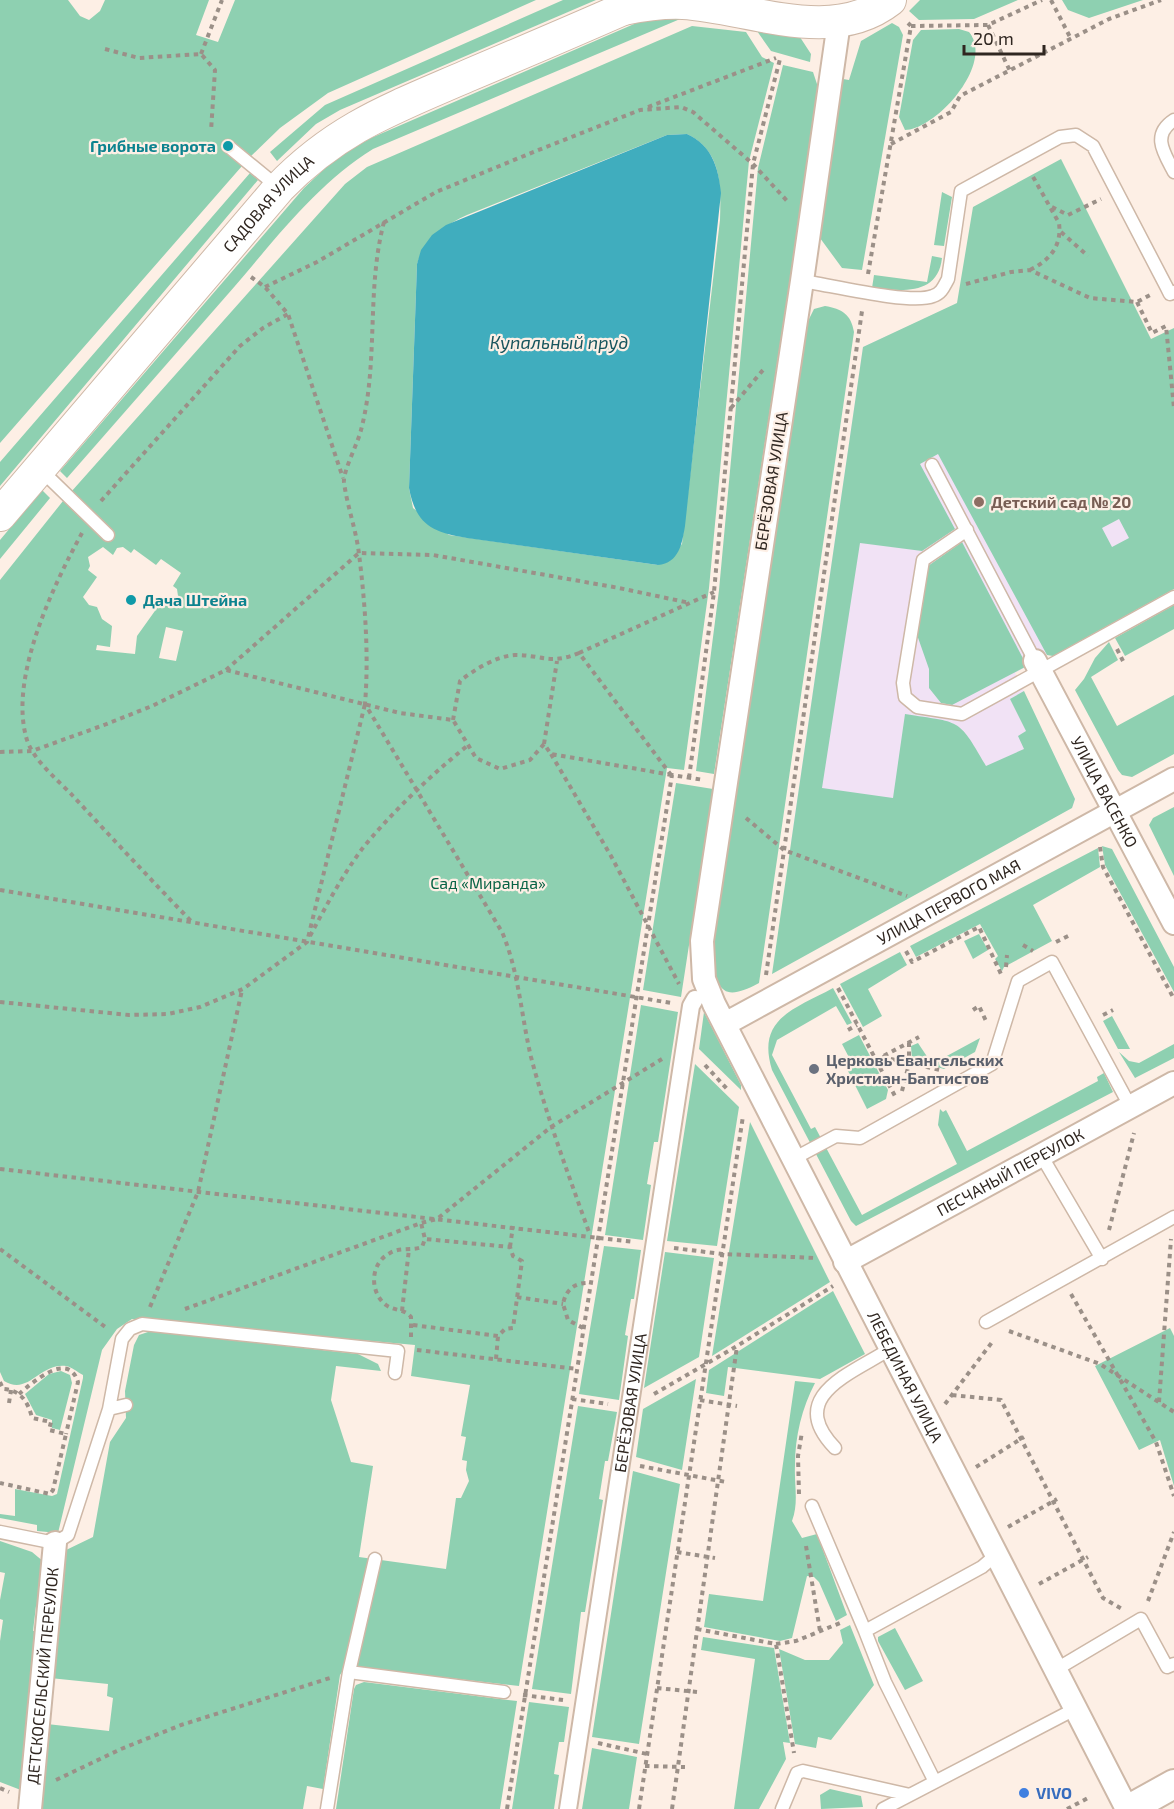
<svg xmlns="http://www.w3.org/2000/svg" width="1174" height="1809" font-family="'Exo 2',sans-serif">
<rect width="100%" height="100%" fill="#fdefe5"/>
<path fill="#f1e2f5" d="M978,294L1028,309L1159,593L1015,673L1075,799L1072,808L791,842L863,347Z"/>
<path fill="#8ed0b1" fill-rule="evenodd" d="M0,0H68L80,16L89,20L100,11L105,0H209L196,35L218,42L235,0H536L328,93L280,128L250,157L241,150L234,159L242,166L0,443Z
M563,0H596L340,110L316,124L277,161L270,152L325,105Z
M920,0H1018L974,19L919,20L909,11Z
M1062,0H1143L1089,18L1068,10Z
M692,14L373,149C318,183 277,237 235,286C179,350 123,414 67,478L60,471L304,188L336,158L371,138L641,21Z
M892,23L899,27L903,35L862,270L842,268L820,238L843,79L849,80L861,41Z
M692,26L746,32L762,57L774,63L749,161L709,588L684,770L667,768L519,1686L346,1666L340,1675L323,1789L307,1786L303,1809H37L47,1724L109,1731L113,1698L107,1696L108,1684L50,1678L64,1551L93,1537L110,1442L126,1418L125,1391L134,1345L139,1335L151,1331L358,1354L378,1364L381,1371L336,1366L331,1400L351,1462L373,1466L359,1557L446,1569L456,1498H461L469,1481L466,1470L467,1461L462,1460L466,1437L461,1436L470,1385L411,1376L415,1345L132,1319L117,1329L102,1350L58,1533L37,1531V1525L0,1518V1514L15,1516V1489L52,1496L57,1494L83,1378V1375C77,1372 72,1367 66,1366C39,1363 29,1396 4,1381L0,1372V580L63,501L345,184L367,167ZM687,134C722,151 721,185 720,220L682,544L658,565L449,535L413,508L409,488L417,264C425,240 444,225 467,215L667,135ZM103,547L113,555L117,548L123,547L131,553L134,549L156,565L161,559L181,573L173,586L177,589L178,596L173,604L167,605L162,601L137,636L135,654L96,650L97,645L110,647L112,626L102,619L97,607L89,605L83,597L97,577L88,570L90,566L88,557ZM166,627L183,631L176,661L159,658Z
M959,29L969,32C995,63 937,129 905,130L899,117L913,40L921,30Z
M757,31H796L811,54L810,62L771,51Z
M783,65L813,72L819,90L714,774L696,771L719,590L758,168Z
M1061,159L1151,339L1174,328V589L1053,656L1047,655L938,454L920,464L955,529L922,551L860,543L822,788L893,798L905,714C961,723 958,717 986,766L1024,749L1018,736L1026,731L1010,699L1024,691L1075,799L1072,808L772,974L863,347L957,303L973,207ZM1119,519L1129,538L1112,547L1102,528Z
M250,173L258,180L0,486V462Z
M942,192L952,197L944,246L934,245Z
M932,256L942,258C938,296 901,291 872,288L874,275L927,282Z
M825,306C842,309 851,314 854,332L759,983C724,1002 717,992 712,956L807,323L814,309Z
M42,490L50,498L0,559V540Z
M962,542L1027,666L952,705L941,703L929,688V669L916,632L928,566Z
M1174,605V629L1125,656L1115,638Z
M1109,642L1118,660L1091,677L1117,726L1174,695V754L1132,777L1122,775L1118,770L1075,690L1084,679L1095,658Z
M676,783L713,789L681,997L643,990Z
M1174,807V876L1149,825L1153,818Z
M1102,846L1112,849L1174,967V992L1105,865Z
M1098,848L1100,867L1033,905L1052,941L1004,967L1002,971L995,959L998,956L980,924L916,957L910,946Z
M979,934L988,950L973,959L964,941Z
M900,952L907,965L868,989L882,1016L863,1027L840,984Z
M833,988L852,1023L847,1025L836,1006L777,1040L772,1055L811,1129L815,1127L862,1215L957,1164L938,1125L940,1109L943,1112L946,1110L967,1151L1098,1081L1097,1077L1104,1073L1113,1092L856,1226L851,1221L772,1070C756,1018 795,1009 833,988Z
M641,1005L678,1012L658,1142H654L647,1184L651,1185L643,1240L605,1235Z
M704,1012L741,1085V1090L699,1049Z
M1112,1016L1130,1049H1118L1103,1021Z
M859,1035L888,1090L886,1099L867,1109L848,1071L854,1067L842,1044Z
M980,1038L975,1052L944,1069L912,1060L911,1046L918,1043L932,1064Z
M1174,1044V1058L1135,1078L1119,1052L1129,1061L1139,1063Z
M695,1064L739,1107L717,1246L667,1241Z
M750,1122L830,1282L712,1356Z
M604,1246L641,1250L634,1299H631L625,1335L628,1336L619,1400L579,1394Z
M665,1252L714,1258L699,1357L644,1388Z
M833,1291L865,1354L820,1379L728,1367L724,1396L706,1393L709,1370Z
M1170,1328L1174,1336V1486L1160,1440L1139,1450L1095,1366Z
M61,1371L70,1375L72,1383L60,1430L52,1428V1420L36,1415L25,1394L49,1374Z
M696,1379L682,1470L636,1457L643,1409Z
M795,1381L815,1383C802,1408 795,1436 795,1465C794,1485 799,1502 792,1521L802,1538L817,1534L847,1615L836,1621L819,1582L814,1577L807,1576L792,1638L780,1641L704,1627L709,1594L763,1601Z
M578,1406L617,1412L608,1461H605L599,1499L603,1500L585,1612H581L571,1694L532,1689Z
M633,1471L680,1484L639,1744L592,1737Z
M0,1541L32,1552L44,1562V1606H36L33,1631H40L26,1792L0,1782V1641L3,1620L0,1619V1600L5,1573L0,1572Z
M850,1625L874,1685L831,1740L818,1737L816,1748L795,1744L779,1649L805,1660H829L843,1643L840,1630Z
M895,1628L923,1681L905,1690L878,1641V1637Z
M703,1637L774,1648L790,1743L783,1742L786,1759L759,1809H734L755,1659L701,1650Z
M364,1682L517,1701L500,1809H336L354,1689L356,1685Z
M529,1702L569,1707L564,1742H559L554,1774L559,1775L554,1809H512Z
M592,1748L637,1757L629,1809H582Z
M830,1789L861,1796L863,1807L821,1809L820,1795Z"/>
<path fill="#40adbe" d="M687,134C712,146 718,166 721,193L685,526C682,544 679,563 658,565L467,538C432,532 416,525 409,488L417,264L421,250L432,235L446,225L667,135Z"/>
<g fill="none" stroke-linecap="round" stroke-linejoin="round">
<g stroke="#ceb8a7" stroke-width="15">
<path id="service" d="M1174,120C1151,135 1164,153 1174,172
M228,146L278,187
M802,281C830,285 911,305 933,296C942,293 944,286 948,279L961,191L1060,137L1076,135L1093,146L1166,286L1170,294L1174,292
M932,465L1035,661
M40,469L108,535
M967,530L923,560L903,683L905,697L917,707L962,714L1174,597
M1041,1155L1102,1259
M793,1159L836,1136L860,1138L992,1064L1018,981L1052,962L1130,1106
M986,1322L1174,1217
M109,1409L126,1405
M835,1448C785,1396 851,1374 890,1349
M812,1506L865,1631
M0,1532L55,1543L68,1535L109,1409L122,1339L130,1329L142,1324L398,1351L395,1373
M1055,1670L1141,1619L1167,1667L1174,1664
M349,1672L375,1559
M935,1782L885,1682L865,1631L982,1567L996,1555
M327,1809L349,1672L504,1692
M782,1809L797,1773L803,1771L910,1795
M883,1809L1075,1709"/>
</g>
<g stroke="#ceb8a7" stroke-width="20">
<g id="pedestrian">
<path id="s1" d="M568,1809L685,1045L691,1006L695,999"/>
</g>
</g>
<g stroke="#ceb8a7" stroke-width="26">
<g id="minor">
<path id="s2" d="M839,22L802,281L702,941L704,979L714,1004L1127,1809"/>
<path id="s3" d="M1035,661L1174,923"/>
<path id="s4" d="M725,1024L1174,779"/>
<path id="s5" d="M845,1262L1174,1083"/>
<path id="s6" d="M30,1809L55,1543"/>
</g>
</g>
<g stroke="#ceb8a7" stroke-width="32">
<path id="tertiary" d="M1129,1809L1174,1784"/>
</g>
<g stroke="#ceb8a7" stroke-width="34">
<g id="secondary">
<path d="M623,9C643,5 662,2 683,3C749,7 831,46 890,0"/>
<path id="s7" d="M0,515L279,188C337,128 391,109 467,76C519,54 571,32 623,9L637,0"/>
</g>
</g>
<path stroke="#9b9088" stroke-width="4" stroke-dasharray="4.5 4.5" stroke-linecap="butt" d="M1051,0L1071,39
M988,25L1010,71
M911,26L988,25L1042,0
M105,49L139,58L201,54L215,70L211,131
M201,54L222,0
M648,107L776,58
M891,144L951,112L960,96L1109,19L1161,0
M1052,207L1068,215L1101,199
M384,222C366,290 379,362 361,430C358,443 343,471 344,482C347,506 356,529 359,554C365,602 369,655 365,704L502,932C519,972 521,1015 531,1057C547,1118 569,1176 590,1235
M1061,232L1088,256
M1030,270C1050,260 1062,246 1059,223L1032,175
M868,274L911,26L908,23
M251,277L265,287L288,314L343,478
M966,284L1011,272L1030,270L1090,298L1137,302L1150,295
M265,287L317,262L436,192L536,151L640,110L681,107L693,112L753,164L789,203
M1137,302L1152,333L1166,326L1174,408
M731,408L763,370
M101,501L240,346L263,328L288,314
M82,533C53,586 8,679 27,740C34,761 58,780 73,796C112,838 151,880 191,921
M1117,649L1123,661
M579,653L714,592
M226,670L359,553L433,555L619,588L690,603
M453,720L460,681C474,670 496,656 515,655C542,655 550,665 579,653L671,775
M544,744L557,661
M0,752L32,751L104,725L152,706L226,670L400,713L453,720L476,758L500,769L530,760L544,744L551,754L672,775
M551,754L611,856L679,984
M689,778L714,592L753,164L780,59
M746,818L784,850L907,896
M1100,847L1103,867L1174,999
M0,890L671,1003
M310,936C326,906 342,876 362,849C392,812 430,776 467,746
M1056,942L1072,934
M1023,945L1033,951
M906,951L912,962L979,927L1001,974
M1006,967L1007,955
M766,975L862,311
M838,988L896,1098
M0,1002L129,1015L168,1014L200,1007L243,989L307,942L365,704
M973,1010L979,1006L986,1021
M1103,1015L1113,1010
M848,1030L857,1025
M882,1057L940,1070
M876,1060L919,1037
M705,1065L728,1090
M902,1091L909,1064V1042
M0,1169L634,1242
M1109,1230L1134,1133
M510,1247L513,1226
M674,1248L722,1254L816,1258
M0,1249L108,1329
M1071,1294L1156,1442L1174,1496
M517,1297L563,1304
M150,1307L198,1192L242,990
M185,1309L421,1223L437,1219L551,1127L662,1059
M402,1311L409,1249
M413,1325L498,1336L505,1329L513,1328L522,1261L513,1256L510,1247L425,1239
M583,1328L568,1320L563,1304C566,1289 575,1282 591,1283
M1009,1331L1100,1364L1174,1412
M411,1337V1317C405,1309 394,1311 386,1305C369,1292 370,1263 390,1253C400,1247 412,1251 422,1247L425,1239L421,1223
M417,1350L577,1369
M496,1359L498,1336
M0,1382L3,1389C20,1390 28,1401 32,1418L51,1422L49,1430L66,1434L53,1490L50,1494L0,1483
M19,1394C32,1383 68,1350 78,1382L66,1434
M654,1394L737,1346L833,1286
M952,1395L1001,1400L1103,1598L1122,1609
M572,1399L608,1404
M700,1400L737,1406
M1159,1402L1171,1239
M9,1403L11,1390
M945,1404L993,1341
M640,1466L726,1482
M976,1467L1024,1437
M799,1494L798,1456L802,1432
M1008,1527L1057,1499
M806,1546L820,1631
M677,1552L715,1558
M1039,1584L1088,1557
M1148,1601L1174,1532
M697,1629L776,1644L794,1753
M776,1644L796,1641L840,1623
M657,1688L697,1692
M523,1695L563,1700
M598,1743L647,1754
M645,1766L685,1767
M56,1780L121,1749L181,1725L330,1678
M0,1788L9,1792
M507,1809L672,775L704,780
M639,1809L743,1116
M672,1809L737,1346
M1067,1809L1090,1797"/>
<use href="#service" stroke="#fff" stroke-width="12"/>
<use href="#pedestrian" stroke="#fff" stroke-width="16"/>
<use href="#minor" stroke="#fff" stroke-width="22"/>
<use href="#tertiary" stroke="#fff" stroke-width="28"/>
<use href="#secondary" stroke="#fff" stroke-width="32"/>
</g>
<g fill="#0f9aa8" stroke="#fdefe5" stroke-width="2">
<circle cx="228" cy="146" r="6"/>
<circle cx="131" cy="600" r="6"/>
</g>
<circle fill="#8d6e63" stroke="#fdefe5" stroke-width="2" cx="979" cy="502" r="6"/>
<circle fill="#6b7280" stroke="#fdefe5" stroke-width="2" cx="814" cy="1069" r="6"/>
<circle fill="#3f7fe0" stroke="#fdefe5" stroke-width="2" cx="1024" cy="1793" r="6"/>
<g text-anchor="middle" stroke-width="4.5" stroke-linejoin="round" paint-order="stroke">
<g font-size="16" font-weight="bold" fill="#0d838f" stroke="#fdefe5" text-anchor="end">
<text x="216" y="152">Грибные ворота</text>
<text x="143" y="606" text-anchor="start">Дача Штейна</text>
</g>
<g font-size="16" fill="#2f2620" stroke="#fdefe5">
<text dy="6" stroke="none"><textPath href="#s7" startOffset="411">САДОВАЯ УЛИЦА</textPath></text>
<text transform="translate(771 481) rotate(-81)" y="6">БЕРЁЗОВАЯ УЛИЦА</text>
<text dy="6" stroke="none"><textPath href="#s3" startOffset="148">УЛИЦА ВАСЕНКО</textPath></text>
<text dy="6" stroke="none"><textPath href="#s4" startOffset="255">УЛИЦА ПЕРВОГО МАЯ</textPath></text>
<text dy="6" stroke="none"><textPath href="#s5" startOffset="188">ПЕСЧАНЫЙ ПЕРЕУЛОК</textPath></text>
<text dy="6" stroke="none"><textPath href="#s2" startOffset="1413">ЛЕБЕДИНАЯ УЛИЦА</textPath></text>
<text dy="6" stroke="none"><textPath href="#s1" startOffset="411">БЕРЁЗОВАЯ УЛИЦА</textPath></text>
<text dy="6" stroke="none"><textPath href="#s6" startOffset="134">ДЕТСКОСЕЛЬСКИЙ ПЕРЕУЛОК</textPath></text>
</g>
<g font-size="16" font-weight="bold" fill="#785e54" stroke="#fdefe5" text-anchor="start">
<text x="991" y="508">Детский сад № 20</text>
</g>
<g font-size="16" fill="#086345" stroke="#fdefe5">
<text x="488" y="889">Сад «Миранда»</text>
</g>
<g font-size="16" font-weight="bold" fill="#5b616d" stroke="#fdefe5" text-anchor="start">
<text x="826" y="1066">Церковь Евангельских<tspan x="826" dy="18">Христиан-Баптистов</tspan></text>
</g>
<g font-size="16" font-weight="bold" fill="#366cbe" stroke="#fdefe5" text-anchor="start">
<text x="1036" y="1799">VIVO</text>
</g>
<g font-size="18" font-style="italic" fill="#18555e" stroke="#fdefe5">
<text x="559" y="349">Купальный пруд</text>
</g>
</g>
<path d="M964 45v9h80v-9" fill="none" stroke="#2f2620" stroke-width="3"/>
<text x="973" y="45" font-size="18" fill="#2f2620" stroke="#fdefe5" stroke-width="4.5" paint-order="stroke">20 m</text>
</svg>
